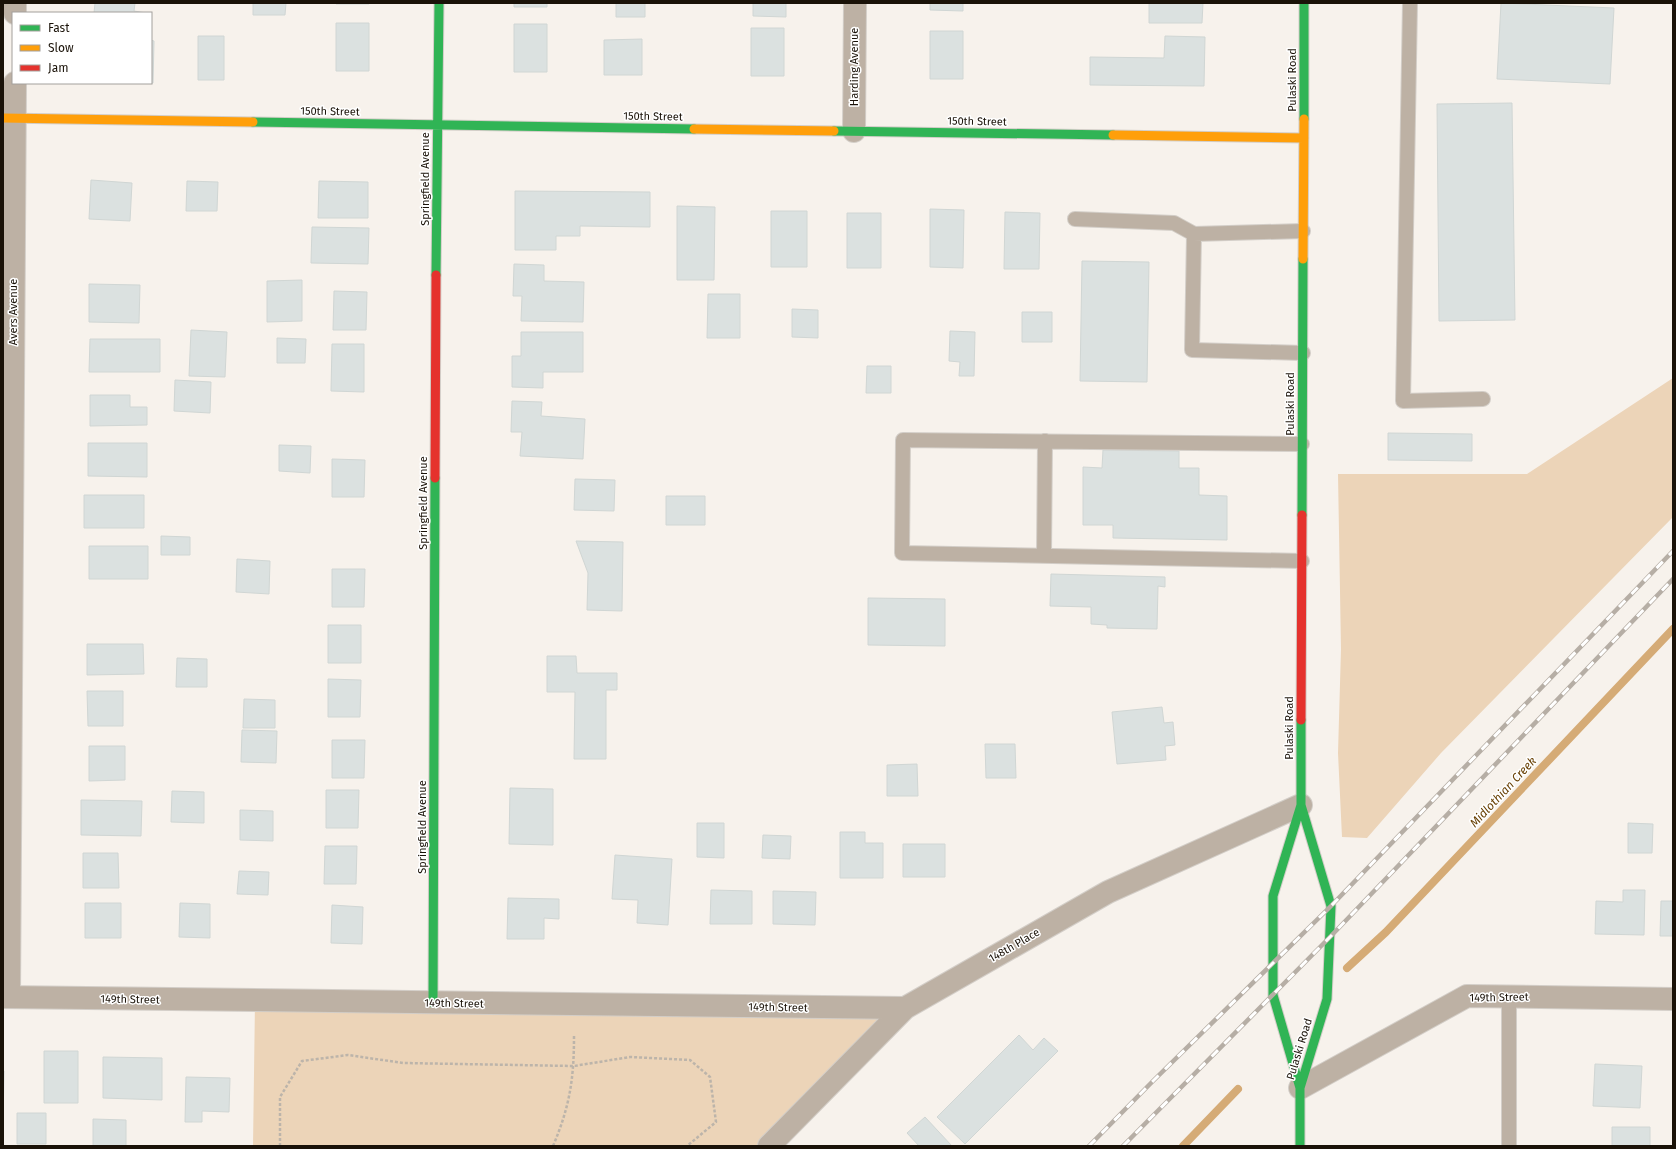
<svg xmlns="http://www.w3.org/2000/svg" width="1676" height="1149" font-family="'Fira Sans',sans-serif">
<rect width="100%" height="100%" fill="#f7f2ec"/>
<path fill="#ecd4b8" d="M1673,378V517L1441,753L1367,838L1342,837L1338,753L1341,649L1338,474H1527Z
M255,1001L905,1008L769,1146H253Z"/>
<g fill="none" stroke-linecap="round" stroke-linejoin="round">
<path stroke="#d5ab76" stroke-width="8" d="M1347,968L1386,932L1673,629
M1183,1146L1238,1089"/>
</g>
<path fill="#dbe1e0" stroke="#d0d6d4" d="M95,3H135L134,11L146,13H94Z
M253,3H286L285,15H253Z
M336,3H369V4H336Z
M514,3H547V7H514Z
M616,3H645V17H616Z
M753,3H786V17L753,16Z
M930,3H963V11L930,10Z
M1149,3H1203L1202,23H1149Z
M1501,3L1614,8L1610,84L1497,79Z
M336,23H369V71H336Z
M514,24H547V72H514Z
M751,28H784V76H751Z
M930,31H963V79H930Z
M198,36H224V80H198Z
M1165,36L1205,37L1204,86L1090,85V57L1164,58Z
M642,39V75H604V40Z
M151,40L154,41L153,83H134H151Z
M1512,103L1515,320L1439,321L1437,104Z
M91,180L132,183L130,221L89,219Z
M187,181L218,182L217,211H186Z
M319,181L368,182V218H318Z
M515,191L650,192V227L580,226V236H556V250H515Z
M677,206L715,207L714,280H677Z
M930,209L964,210L963,268L930,267Z
M771,211H807V267H771Z
M1005,212L1040,213L1039,269H1004Z
M847,213H881V268H847Z
M312,227L369,228L368,264L311,263Z
M1082,261L1149,262L1147,382L1080,381Z
M514,264L544,265V281L584,282L583,322L521,321L522,296H513Z
M302,280V321L267,322V281Z
M89,284L140,285L139,323L89,322Z
M334,291L367,292L366,330H333Z
M708,294H740V338H707Z
M792,309L818,310V338L792,337Z
M1022,312H1052V342H1022Z
M191,330L227,332L225,377L189,376Z
M950,331L975,332L974,376H959L960,362L949,361Z
M521,332H583V372H543V388L512,387V356H521Z
M277,338L306,339L305,363H277Z
M90,339H160V372H89Z
M332,344H364V392L331,391Z
M867,366H891V393H866Z
M175,380L211,382L210,413L174,411Z
M90,395H130V407H147V425L90,426Z
M512,401L542,402L541,416L585,419L583,459L520,456L522,432H511Z
M1388,433L1472,434V461L1388,460Z
M88,443H147V477L88,476Z
M279,445L311,446L310,473L279,471Z
M1103,450L1179,451V468H1199V495L1227,496V540L1113,538V525H1083V467L1102,468Z
M332,459L365,460L364,497H332Z
M575,479L615,480L614,511L574,510Z
M84,495H144V528H84Z
M666,496H705V525H666Z
M161,536L190,537V555H161Z
M576,541L623,542L622,611L587,610L588,573Z
M89,546H148V579H89Z
M237,559L270,561L269,594L236,592Z
M332,569H365L364,607H332Z
M1051,574L1165,577V587L1158,586L1157,629L1107,628V625L1091,624V607L1050,606Z
M868,598L945,599V646L868,645Z
M328,625H361V663H328Z
M87,644H143L144,674L87,675Z
M547,656H576L577,673H617V690H606V759H574L575,692H547Z
M177,658L207,659V687H176Z
M328,679L361,680L360,717H328Z
M87,691H123V726H88Z
M244,699L275,700V728H243Z
M1162,707L1164,723L1173,722L1175,745L1165,746L1166,760L1117,764L1112,712Z
M242,730L277,731L276,763L241,762Z
M332,740H365L364,778H332Z
M985,744H1015L1016,778H986Z
M89,746H125V780L89,781Z
M917,764L918,796H887V765Z
M510,788L553,789V845L509,844Z
M326,790H359L358,828H326Z
M172,791L204,792V823L171,822Z
M81,800L142,801L141,836L81,835Z
M240,810L273,811V841L240,840Z
M697,823H724V858L697,857Z
M1628,823L1653,824L1652,853H1628Z
M840,832H865V843H883V878H840Z
M763,835L791,836L790,859L762,858Z
M903,844H945V877H903Z
M325,846H357L356,884H324Z
M83,853H118L119,888H83Z
M615,855L672,859L668,925L637,923L638,900L612,899Z
M239,871L269,872L268,895L237,894Z
M711,890L752,891V924H710Z
M1623,890H1645L1644,935L1595,934L1596,901L1623,902Z
M773,891L816,892L815,925L773,924Z
M508,898L559,899V919L544,918V939H507Z
M1661,901H1673V936H1660Z
M85,903H121V938H85Z
M180,903L210,904V938L179,937Z
M332,905L363,907L362,944L331,943Z
M1019,1035L1033,1050L1044,1038L1058,1051L965,1144L937,1117Z
M44,1051H78V1103H44Z
M103,1057L162,1058V1100L103,1098Z
M1595,1064L1642,1066L1640,1108L1593,1106Z
M3,1071H4L3,1123Z
M186,1077L230,1078L229,1112L202,1111V1122H185Z
M17,1113H46V1144H17Z
M925,1117L952,1146H919L907,1133Z
M93,1119L126,1120V1146H93Z
M1612,1127H1650V1146H1612Z"/>
<g fill="none" stroke-linecap="round" stroke-linejoin="round">
<g stroke="#d3cec8" stroke-width="16">
<path id="lane" d="M1410,3L1403,401L1483,399
M1075,219L1174,223L1194,234
M1303,353L1192,350L1194,234L1303,231
M1044,556L1045,441
M1302,561L902,553L903,440L1302,444
M1509,1146V996"/>
</g>
<g stroke="#d3cec8" stroke-width="24">
<path id="street" d="M15,13V3
M854,131L855,3
M3,997L905,1008
M9,997L15,83
M1300,1088L1467,996L1673,999
M769,1146L905,1008L1108,892L1301,805"/>
</g>
<g stroke="#d3cec8" stroke-width="11">
<path id="fast" d="M1304,119V3
M253,122L694,129
M834,131L1113,135
M436,275L439,3
M1302,515L1303,259
M433,1003L435,478
M1300,1088L1327,999L1331,906L1301,805
M1300,1146V1088L1273,995V896L1301,805V720"/>
</g>
<g stroke="#d3cec8" stroke-width="11">
<path id="slow" d="M3,118L253,122
M694,129L834,131
M1113,135L1304,138
M1303,259L1304,119"/>
</g>
<g stroke="#d3cec8" stroke-width="11">
<path id="jam" d="M435,478L436,275
M1301,720L1302,515"/>
</g>
<path stroke="#bcb4aa" stroke-width="2.5" stroke-dasharray="3 2" stroke-linecap="butt" d="M280,1146V1097L302,1061L348,1055L403,1063L574,1066L630,1057L690,1060L710,1077L716,1122L687,1146
M553,1146C570,1106 574,1078 574,1036"/>
<use href="#lane" stroke="#bdb1a4" stroke-width="14"/>
<use href="#street" stroke="#bdb1a4" stroke-width="22"/>
<use href="#fast" stroke="#30b455" stroke-width="9"/>
<use href="#slow" stroke="#ff9f0a" stroke-width="9"/>
<use href="#jam" stroke="#e5322d" stroke-width="9"/>
<g stroke="#b6aea5" stroke-width="4.5">
<path id="rail" d="M1089,1146L1153,1081L1331,906L1673,551
M1123,1146L1331,936L1673,579"/>
</g>
<use href="#rail" stroke="#fff" stroke-width="3" stroke-dasharray="9" stroke-linecap="butt"/>
</g>
<g text-anchor="middle" stroke-width="3" stroke-linejoin="round" paint-order="stroke">
<g font-size="11" fill="#1a1208" stroke="#fff">
<text transform="translate(854 67) rotate(-90)" y="4">Harding Avenue</text>
<text transform="translate(1292 80) rotate(-90)" y="4">Pulaski Road</text>
<text transform="translate(330 111) rotate(1)" y="4">150th Street</text>
<text transform="translate(653 116) rotate(1)" y="4">150th Street</text>
<text transform="translate(977 121) rotate(1)" y="4">150th Street</text>
<text transform="translate(425 179) rotate(-90)" y="4">Springfield Avenue</text>
<text transform="translate(13 312) rotate(-90)" y="4">Avers Avenue</text>
<text transform="translate(1290 404) rotate(-90)" y="4">Pulaski Road</text>
<text transform="translate(423 503) rotate(-90)" y="4">Springfield Avenue</text>
<text transform="translate(1289 728) rotate(-90)" y="4">Pulaski Road</text>
<text transform="translate(422 827) rotate(-90)" y="4">Springfield Avenue</text>
<text transform="translate(1014 945) rotate(-30)" y="4">148th Place</text>
<text transform="translate(1499 997) rotate(-1)" y="4">149th Street</text>
<text transform="translate(130 999) rotate(1)" y="4">149th Street</text>
<text transform="translate(454 1003) rotate(1)" y="4">149th Street</text>
<text transform="translate(778 1007) rotate(1)" y="4">149th Street</text>
<text transform="translate(1299 1049) rotate(-73)" y="4">Pulaski Road</text>
</g>
<g font-size="12" font-style="italic" fill="#684004" stroke="#fff">
<text transform="translate(1503 792) rotate(-47)" y="4">Midlothian Creek</text>
</g>
</g>
<rect width="1676" height="1149" fill="none" stroke="#1a1208" stroke-width="8"/>
<rect x="12" y="12" width="140" height="72" fill="#ffffff" stroke="#a3a09c"/>
<rect x="20" y="25" width="20" height="6" fill="#30b455" stroke="#a3a09c"/>
<text x="48" y="32" font-size="12" fill="#1a1208">Fast</text>
<rect x="20" y="45" width="20" height="6" fill="#ff9f0a" stroke="#a3a09c"/>
<text x="48" y="52" font-size="12" fill="#1a1208">Slow</text>
<rect x="20" y="65" width="20" height="6" fill="#e5322d" stroke="#a3a09c"/>
<text x="48" y="72" font-size="12" fill="#1a1208">Jam</text>
</svg>
